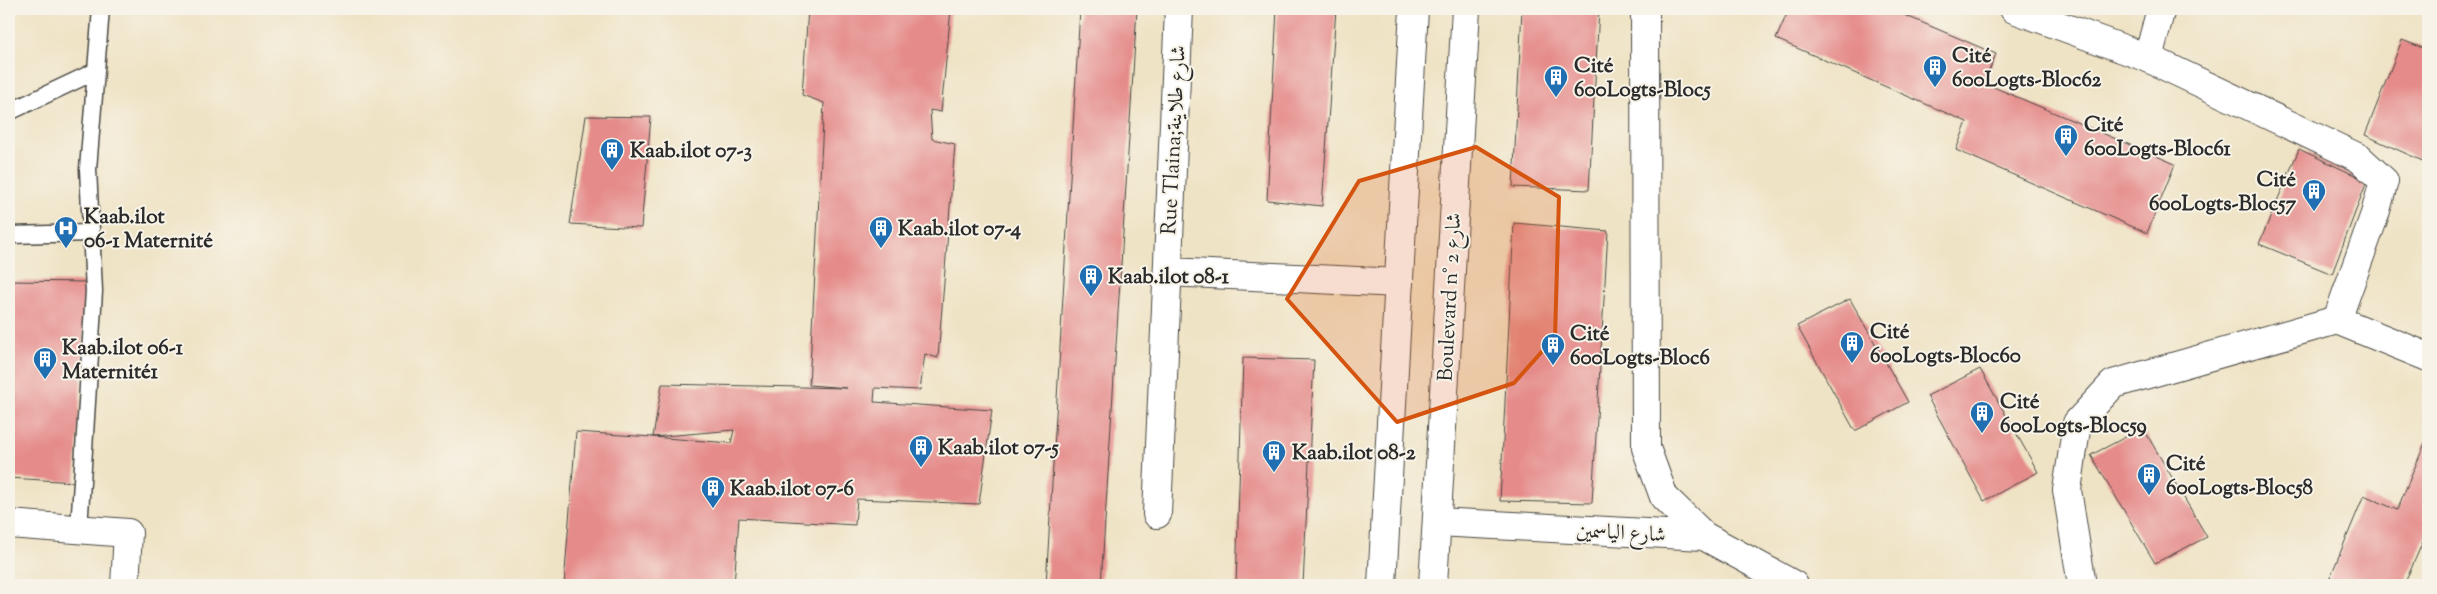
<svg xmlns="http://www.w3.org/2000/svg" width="2437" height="594" font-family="'Sorts Mill Goudy',Amiri,serif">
<rect width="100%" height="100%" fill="#f7f3e8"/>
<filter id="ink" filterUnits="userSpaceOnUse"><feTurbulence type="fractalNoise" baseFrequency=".02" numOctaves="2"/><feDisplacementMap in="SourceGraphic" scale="10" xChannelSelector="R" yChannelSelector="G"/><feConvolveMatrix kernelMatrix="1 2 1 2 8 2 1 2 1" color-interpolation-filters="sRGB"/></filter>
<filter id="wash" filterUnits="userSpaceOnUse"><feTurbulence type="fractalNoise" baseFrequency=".0096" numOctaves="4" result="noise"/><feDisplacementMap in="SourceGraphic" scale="20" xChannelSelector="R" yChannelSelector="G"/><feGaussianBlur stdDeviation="1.12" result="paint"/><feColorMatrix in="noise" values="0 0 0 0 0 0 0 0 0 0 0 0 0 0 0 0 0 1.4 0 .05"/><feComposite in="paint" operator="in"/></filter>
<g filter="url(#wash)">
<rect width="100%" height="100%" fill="#efe3c5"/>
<g id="blocks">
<path fill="#e58c8b" d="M808,9H951L941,112L930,110L932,139L955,144L938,358L925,354L920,390L875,388L874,402L992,410L979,504L857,499L855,525L739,518L734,585H564L576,432L652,437L731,443L734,430L653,437L662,384L847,388L809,385L824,103L802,95Z
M1080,9H1137L1101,585H1046Z
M1277,9H1336L1322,206L1267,200Z
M1522,9H1599L1589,190L1513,187Z
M1789,9H1890L1996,54L1984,83L2175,164L2147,233L1956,150L1967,122L1776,39Z
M2402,40L2428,50L2427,163L2365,135Z
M586,116L651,117L641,228L570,224Z
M2299,149L2367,181L2332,274L2259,244Z
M1514,223L1608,231L1592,503L1500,501Z
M9,281L87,282L75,482L9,478Z
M1850,299L1908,402L1855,431L1797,326Z
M1243,358L1314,360L1303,585H1236Z
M1980,369L2038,472L1984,501L1927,396Z
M2143,428L2207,537L2155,563L2091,455Z
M2428,436V530L2404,585H2327L2364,495L2397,510Z"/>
</g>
</g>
<g filter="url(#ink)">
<use href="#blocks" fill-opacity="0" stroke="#484742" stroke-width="1"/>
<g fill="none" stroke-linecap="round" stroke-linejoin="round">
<g stroke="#484742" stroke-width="19">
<path id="service" d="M9,112L96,71
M9,235L91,233
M79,529L94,291L88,169L101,9"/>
</g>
<g stroke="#484742" stroke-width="30">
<path id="minor" d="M1645,9L1646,448L1664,497L1704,536
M2014,9L2148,58L2359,158L2384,181L2375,214L2337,320L2428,357
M2148,58L2161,9
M1168,272L1399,283
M1157,514L1179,9
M1437,522L1704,536L1794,585
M9,524L128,533L125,585
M2082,585L2067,490L2077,423L2113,384L2337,320"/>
</g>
<g stroke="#484742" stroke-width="30">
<path id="secondary" d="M1382,585L1414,9
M1433,585L1466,9"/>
</g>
<use href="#service" stroke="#fff" stroke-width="16"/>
<use href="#minor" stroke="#fff" stroke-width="28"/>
<use href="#secondary" stroke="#fff" stroke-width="28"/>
</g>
</g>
<path fill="#d5540f" fill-opacity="0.2" stroke="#d5540f" stroke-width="4" stroke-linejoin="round" d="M1476,147L1559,197L1555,337L1514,383L1397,422L1287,299L1359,181Z"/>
<defs>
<g id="building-pin" transform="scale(1.25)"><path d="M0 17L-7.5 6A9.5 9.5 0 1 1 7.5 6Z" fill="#1f6fb2" stroke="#f7f3e8"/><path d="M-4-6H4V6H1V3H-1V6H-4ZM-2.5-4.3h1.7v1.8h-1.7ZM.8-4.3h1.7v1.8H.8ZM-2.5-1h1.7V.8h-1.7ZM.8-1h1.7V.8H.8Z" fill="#fff"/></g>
<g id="hospital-pin" transform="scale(1.25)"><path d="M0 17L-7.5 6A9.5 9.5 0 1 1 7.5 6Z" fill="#1f6fb2" stroke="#f7f3e8"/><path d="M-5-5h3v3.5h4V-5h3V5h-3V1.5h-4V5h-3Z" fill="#fff"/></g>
</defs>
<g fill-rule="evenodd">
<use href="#building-pin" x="1935" y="67"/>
<use href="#building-pin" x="1556" y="77"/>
<use href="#building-pin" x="2066" y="136"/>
<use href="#building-pin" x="612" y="150"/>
<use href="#building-pin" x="2314" y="191"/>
<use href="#hospital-pin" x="66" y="228"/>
<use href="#building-pin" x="881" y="228"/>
<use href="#building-pin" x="1091" y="276"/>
<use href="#building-pin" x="1852" y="343"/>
<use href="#building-pin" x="1553" y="345"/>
<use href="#building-pin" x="45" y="359"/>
<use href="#building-pin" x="1982" y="413"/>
<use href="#building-pin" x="921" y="447"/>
<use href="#building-pin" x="1274" y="452"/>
<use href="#building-pin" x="2149" y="475"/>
<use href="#building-pin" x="713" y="488"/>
</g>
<g text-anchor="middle" stroke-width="4" stroke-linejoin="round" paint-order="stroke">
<g font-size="21" font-weight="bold" fill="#2b2b2b" stroke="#f7f3e8" text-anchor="start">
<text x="1952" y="62">Cité<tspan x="1952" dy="24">600Logts-Bloc62</tspan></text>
<text x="1574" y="72">Cité<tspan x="1574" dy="24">600Logts-Bloc5</tspan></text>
<text x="2084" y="131">Cité<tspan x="2084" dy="24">600Logts-Bloc61</tspan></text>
<text x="630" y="157">Kaab.ilot 07-3</text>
<text x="2296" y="186" text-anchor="end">Cité<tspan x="2296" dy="24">600Logts-Bloc57</tspan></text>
<text x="84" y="223">Kaab.ilot<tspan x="84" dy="24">06-1 Maternité</tspan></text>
<text x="898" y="235">Kaab.ilot 07-4</text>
<text x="1108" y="283">Kaab.ilot 08-1</text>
<text x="1870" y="338">Cité<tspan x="1870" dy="24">600Logts-Bloc60</tspan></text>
<text x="1570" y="340">Cité<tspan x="1570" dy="24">600Logts-Bloc6</tspan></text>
<text x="62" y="354">Kaab.ilot 06-1<tspan x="62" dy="24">Maternité1</tspan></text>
<text x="2000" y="408">Cité<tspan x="2000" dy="24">600Logts-Bloc59</tspan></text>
<text x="938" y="454">Kaab.ilot 07-5</text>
<text x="1292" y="459">Kaab.ilot 08-2</text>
<text x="2166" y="470">Cité<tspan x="2166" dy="24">600Logts-Bloc58</tspan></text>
<text x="730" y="495">Kaab.ilot 07-6</text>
</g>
<g font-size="21" fill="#2b2b2b" stroke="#f7f3e8">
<text transform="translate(1173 140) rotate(-87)" y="7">Rue Tlaina;شارع طلاينة</text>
<text transform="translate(1449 297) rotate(-87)" y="7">Boulevard n° شارع 2</text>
<text transform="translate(1621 532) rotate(3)" y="7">شارع الياسمين</text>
</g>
</g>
<rect width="2437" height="594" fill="none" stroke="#f7f3e8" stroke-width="30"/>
</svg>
